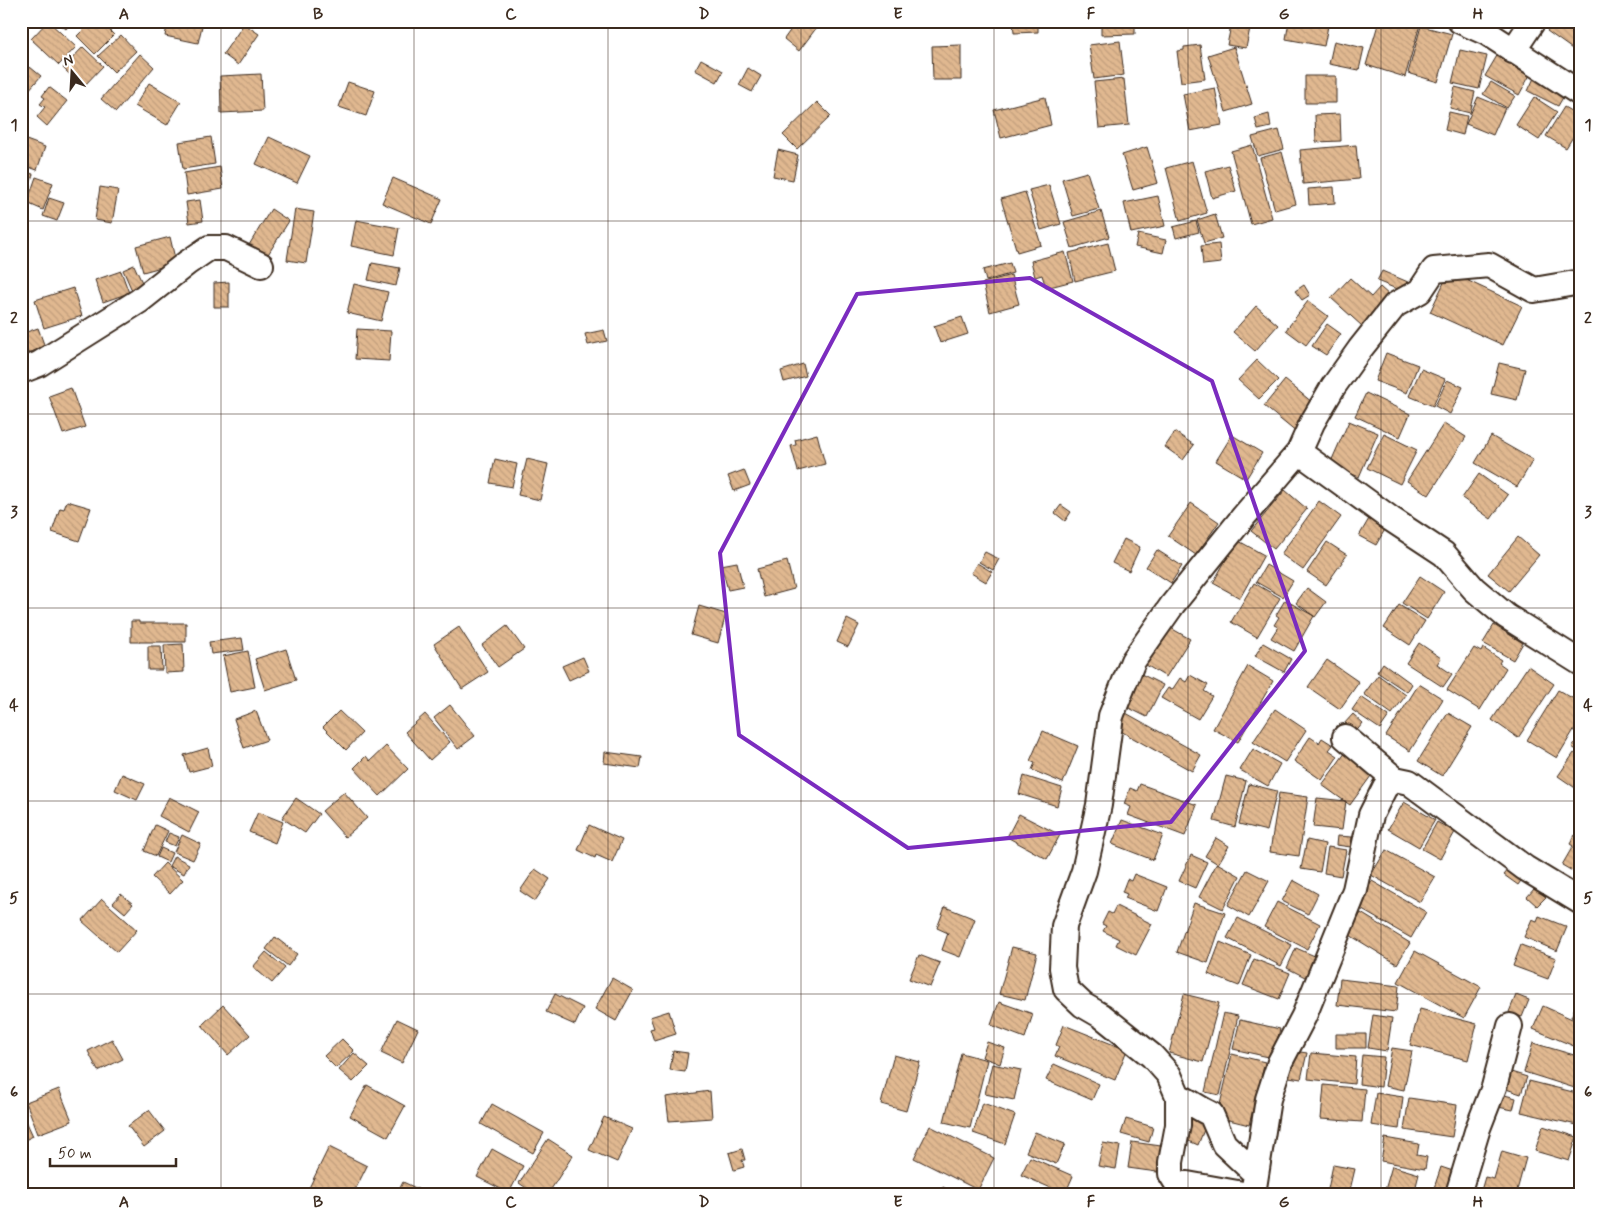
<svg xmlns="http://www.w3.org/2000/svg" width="1602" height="1215" font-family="Mynerve,sans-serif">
<defs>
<pattern id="building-back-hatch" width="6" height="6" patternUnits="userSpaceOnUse" patternTransform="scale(1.25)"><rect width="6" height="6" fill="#e0b890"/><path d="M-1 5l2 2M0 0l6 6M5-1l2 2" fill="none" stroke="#c19e7c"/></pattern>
</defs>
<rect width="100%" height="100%" fill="#fff"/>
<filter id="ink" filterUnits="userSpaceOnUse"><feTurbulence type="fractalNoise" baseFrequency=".02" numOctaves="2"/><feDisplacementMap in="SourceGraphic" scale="10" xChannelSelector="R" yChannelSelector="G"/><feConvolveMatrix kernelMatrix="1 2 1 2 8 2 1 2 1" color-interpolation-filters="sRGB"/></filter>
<g filter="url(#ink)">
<path fill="url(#building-back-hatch)" stroke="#3b2a1e" d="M48,21L76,47L59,65L31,39Z
M56,21H72L66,29Z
M92,21H100L114,35L95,54L77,36Z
M168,21H182L202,26L198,43L165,36Z
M292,21H306L304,26Z
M678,21H705L681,29Z
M797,21H809L817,27L799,51L784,39Z
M932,21H959L933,25Z
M1013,21H1038V32L1014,33Z
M1101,21H1135V34L1101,35Z
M1232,21H1248L1251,23L1246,48L1227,45Z
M1289,21H1329L1324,46L1286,39Z
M1379,21H1421L1405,77L1366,65Z
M1554,21H1581V41L1575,51L1547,31Z
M244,24L259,34L238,65L223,54Z
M1421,26L1452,34L1438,82L1408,73Z
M121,35L136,51L114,72L98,56Z
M1120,41L1124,75L1094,79L1089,45Z
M1334,41L1364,48L1359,70L1329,64Z
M961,45V80H933L932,46Z
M1200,45L1205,79L1181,82L1177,51L1184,50V47Z
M83,47L103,66L83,87L63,68Z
M1234,47L1252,104L1226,112L1208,55Z
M1460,50L1487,56L1479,89L1452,83Z
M140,54L154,67L116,112L101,99Z
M1498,54L1531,73L1519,95L1485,76Z
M701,59L723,71L717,82L695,70Z
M30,67L41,76L21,99V78Z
M748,68L761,76L752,92L739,85Z
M261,74L263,111L221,113L220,76Z
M1305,76H1336V103H1305Z
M1534,78L1565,94L1558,106L1528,91Z
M1124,79L1129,125L1099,128L1094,82Z
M348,82L375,91L366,116L339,107Z
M1491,82L1515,96L1507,108L1483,94Z
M149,83L181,102L167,125L135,106Z
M49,87L67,101L47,126L37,117L45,107L40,104L45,98L42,96Z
M1455,87L1475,92L1470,113L1450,108Z
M1215,88L1222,125L1190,131L1183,94Z
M1045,97L1051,125L1001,138L994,110Z
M1478,97L1505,108L1493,135L1466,124Z
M1534,97L1557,112L1539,140L1516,125Z
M817,102L831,116L797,149L783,135Z
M1564,107L1581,117V124L1566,148L1546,136Z
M1449,112L1467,116L1463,135L1445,130Z
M1269,114L1271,127L1258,130L1255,118Z
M1340,114L1341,141L1316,142L1315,115Z
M1279,130L1284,149L1258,156L1252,137Z
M211,137L215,164L183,169L179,142Z
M269,137L310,156L297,183L256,164Z
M21,138L45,147L37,170L21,164Z
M1252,145L1272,218L1251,224L1231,151Z
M1356,145L1359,179L1303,184L1300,150Z
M1147,147L1158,183L1133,190L1122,155Z
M778,150L798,155L793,180L773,176Z
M1282,152L1296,204L1275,210L1260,158Z
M1192,161L1207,213L1180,221L1166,168Z
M1228,165L1236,191L1212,198L1205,171Z
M220,167L223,189L187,195L184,173Z
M21,171L33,174L24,204L21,203Z
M1087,172L1099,209L1073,216L1062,179Z
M36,177L53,183L43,210L27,203Z
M393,178L442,199L431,224L382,203Z
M1049,185L1061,224L1041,230L1029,190Z
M100,187L118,190L112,223L95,220Z
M1334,187L1335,203L1309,205L1308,189Z
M1025,192L1041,245L1017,252L1001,199Z
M1158,196L1165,226L1131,233L1124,203Z
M49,198L64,203L57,221L43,216Z
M200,200L203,221L189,223L186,202Z
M271,209L289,221L267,256L249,245Z
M295,209L314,212L306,263L287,260Z
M1101,211L1109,237L1072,248L1064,222Z
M1215,214L1222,238L1204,243L1197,220Z
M356,220L399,228L394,255L351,246Z
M1196,221L1199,232L1176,238L1173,227Z
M1138,234L1166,240L1163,253L1135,247Z
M170,237L176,263L143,272L136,246Z
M1108,243L1115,271L1075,281L1069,253Z
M1219,244L1221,263L1203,265L1201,246Z
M1065,252L1073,281L1046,288L1042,275L1035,277L1031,261Z
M372,263L400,268L396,286L368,280Z
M1010,263L1013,273L986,281L983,270Z
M134,265L145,289L134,295L123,270Z
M121,271L129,293L103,302L95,280Z
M1382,271L1408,282L1404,292L1377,281Z
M1449,272L1522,306L1503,345L1430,312Z
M1011,275L1019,304L990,312L983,283Z
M1350,278L1371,297L1380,287L1390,296L1362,326L1331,298Z
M229,282V307H214V283Z
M354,284L388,292L381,321L347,313Z
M1304,285L1310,295L1302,300L1295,291Z
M73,288L82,316L44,328L35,300Z
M1308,301L1328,316L1306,345L1286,330Z
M1256,306L1278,325L1255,351L1233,332Z
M962,317L968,334L940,343L934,326Z
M1327,324L1341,334L1326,355L1312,346Z
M38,328L45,347L22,355L21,334Z
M357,329L391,331L389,361L355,359Z
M604,330L607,341L588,345L585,334Z
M1386,353L1418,365L1407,393L1375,381Z
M1257,360L1278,380L1259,399L1238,380Z
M1499,363L1525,369L1517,400L1491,394Z
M803,364L806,376L784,382L781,371Z
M1421,369L1445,379L1433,406L1409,396Z
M1285,380L1318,407L1297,433L1264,406Z
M1447,380L1463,387L1450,414L1435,406Z
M71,388L85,427L63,434L49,396Z
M1366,393L1410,414L1400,437L1355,416Z
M1349,421L1378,433L1359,477L1330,464Z
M1444,423L1466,437L1429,495L1407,481Z
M1175,432L1194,445L1183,460L1165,447Z
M817,434L825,464L798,471L791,446L796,445L795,440Z
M1384,434L1417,450L1400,484L1367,468Z
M1232,435L1262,453L1246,479L1216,461Z
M1491,436L1533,460L1517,487L1475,463Z
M495,459L517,464L512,487L490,483Z
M527,459L548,464L540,500L518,495Z
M744,470L750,485L734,491L728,476Z
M1479,474L1508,495L1491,519L1462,498Z
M1285,490L1307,509L1274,549L1251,531Z
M67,501L91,508L79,541L52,532L60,508L64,509Z
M1319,501L1341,517L1303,570L1281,554Z
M1191,503L1219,522L1196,555L1168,536Z
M1061,505L1071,512L1065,521L1055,513Z
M1370,517L1387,526L1376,545L1359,536Z
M1518,537L1539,555L1509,591L1488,574Z
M1124,539L1140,547L1129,571L1112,563Z
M1237,540L1264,555L1240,598L1213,583Z
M1327,542L1347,555L1326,585L1307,572Z
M1157,550L1182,566L1171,583L1146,567Z
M985,552L999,559L993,570L979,562Z
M787,561L794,589L764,597L757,569Z
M737,562L743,587L728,590L721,565Z
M977,563L992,572L986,582L971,573Z
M1266,565L1293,581L1283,597L1256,582Z
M1420,576L1444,592L1427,619L1402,603Z
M1254,583L1280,598L1257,637L1231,622Z
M1307,588L1326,602L1315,617L1296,603Z
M1285,600L1314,616L1294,651L1271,638L1278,627L1274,625L1279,617L1276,615Z
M1399,605L1425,621L1410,645L1384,628Z
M699,606L726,614L718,643L691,635Z
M847,619L859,625L848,647L837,642Z
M131,621H139V623H186V642H131Z
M1494,625L1523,643L1513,660L1483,643Z
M507,626L524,649L498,667L482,645Z
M459,627L488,672L462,689L434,644Z
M1169,627L1190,639L1166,677L1146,665Z
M242,638L244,650L211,654L209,642Z
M1263,643L1291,659L1284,672L1255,656Z
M1419,643L1441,658L1437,664L1452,674L1443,687L1406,663Z
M183,644L184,672L165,673L164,645Z
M148,646H161L162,670H148Z
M1474,648L1481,652L1483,648L1501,660L1499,663L1506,668L1480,710L1447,690Z
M286,649L296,680L265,690L255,659Z
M248,651L255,687L230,692L223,656Z
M583,657L589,671L569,680L562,666Z
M1327,660L1359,682L1340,709L1308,687Z
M1383,663L1412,684L1407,692L1377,672Z
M1248,666L1273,681L1238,742L1213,729Z
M1528,666L1554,684L1518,738L1492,720Z
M1139,673L1163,685L1147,717L1123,705Z
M1190,675L1208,685L1204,691L1212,696L1198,719L1161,698L1168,688L1172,690L1180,678L1186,682Z
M1378,675L1406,695L1392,714L1364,694Z
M1419,684L1443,699L1410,751L1386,736Z
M1558,690L1581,703V718L1557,758L1527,740Z
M1361,697L1389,716L1380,729L1352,710Z
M450,705L475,736L458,749L434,718Z
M1275,709L1306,730L1285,762L1253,742Z
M256,711L267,740L244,748L234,719Z
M339,711L362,733L346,750L323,727Z
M1126,713L1201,755L1192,771L1117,729Z
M1448,713L1472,727L1442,776L1418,761Z
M425,714L450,742L430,760L405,732Z
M1353,714L1363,723L1354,734L1343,725Z
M1043,731L1078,746L1063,783L1032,770L1035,763L1030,761Z
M1581,734V753L1572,747Z
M1310,737L1319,743L1322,738L1333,745L1329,750L1338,756L1322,780L1294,761Z
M386,746L408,769L380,796L354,768L366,756L370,761Z
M208,748L212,766L189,772L184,755Z
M1253,749L1280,764L1268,786L1240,770Z
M1348,749L1376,769L1350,805L1322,785Z
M605,752L642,757L640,768L604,763Z
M1574,753L1581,758V792L1558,776Z
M122,774L145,784L137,800L115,790Z
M1024,776L1062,788L1057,806L1019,794Z
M1226,776L1246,781L1235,827L1214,821Z
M1140,784L1197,805L1185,836L1128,815L1131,807L1124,804L1130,788L1137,791Z
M1249,784L1277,791L1267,831L1239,824Z
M344,792L367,818L345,837L322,811Z
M1279,793L1308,797L1299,856L1270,852Z
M169,797L199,812L189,832L159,816Z
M296,798L319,814L305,833L282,818Z
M1317,798L1346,801L1342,830L1313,827Z
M1404,802L1435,820L1419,847L1388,829Z
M258,812L283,822L275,843L249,832Z
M1019,814L1060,835L1047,859L1007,837Z
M1122,820L1163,835L1153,860L1112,844Z
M1437,822L1455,832L1440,859L1422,849Z
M155,825L168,831L156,856L144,851Z
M589,825L622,840L612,862L596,855L595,858L578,850Z
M169,833L179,837L175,846L165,842Z
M1581,834V876L1562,865L1573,846L1570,844L1575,835L1579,837Z
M182,835L201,844L193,860L174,852Z
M1337,836L1352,837L1351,847L1336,845Z
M1216,838L1229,846L1218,864L1205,856Z
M1307,840L1325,844L1320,872L1301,869Z
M1328,847L1346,850L1341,876L1324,873Z
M161,848L172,853L168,862L157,857Z
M1386,850L1435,877L1420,902L1371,875Z
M1191,855L1207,862L1195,888L1179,881Z
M174,856L189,864L184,874L169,866Z
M165,863L183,880L170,894L152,877Z
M1217,863L1240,876L1223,909L1199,897Z
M1510,868L1523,878L1518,885L1504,875Z
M535,869L550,879L535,901L520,891Z
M1247,870L1269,881L1249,917L1228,905Z
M1134,874L1167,887L1158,911L1125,898L1127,894L1122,892L1127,879L1131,881Z
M1293,880L1318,894L1308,914L1282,901Z
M1372,881L1426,912L1411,938L1357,907Z
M1535,888L1546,897L1537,906L1527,897Z
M121,894L133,904L125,913L113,903Z
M102,899L137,930L117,952L82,921Z
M1277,902L1320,924L1307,949L1264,927Z
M1194,903L1225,913L1208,963L1177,952Z
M1116,906L1152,924L1136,955L1116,945L1119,939L1103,931L1106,926L1102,924L1108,912L1112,914Z
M945,907L975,919L960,957L942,950L948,933L937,928Z
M1361,913L1410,943L1397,964L1348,934Z
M1539,916L1567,927L1557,951L1524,937L1532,919L1537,921Z
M1238,918L1292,945L1281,966L1227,938Z
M275,937L297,954L288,966L266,949Z
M1220,942L1251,955L1239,986L1208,974Z
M1521,945L1556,958L1548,979L1513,966Z
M1012,947L1037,953L1025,1000L999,994Z
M1296,948L1317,957L1307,978L1287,968Z
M1415,951L1481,987L1464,1018L1398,982Z
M266,952L285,968L272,983L253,967Z
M919,955L940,963L930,987L909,979Z
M1254,959L1290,973L1279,999L1243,985Z
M612,978L633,990L616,1021L595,1009Z
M1340,979L1399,986L1396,1012L1337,1005Z
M1581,993V1021L1571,1017Z
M555,994L583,1008L575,1025L546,1012Z
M1184,994L1219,1003L1203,1062L1169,1053Z
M1516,995L1529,1000L1522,1017L1509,1012Z
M999,1002L1033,1014L1025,1038L991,1025Z
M223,1005L250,1035L228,1055L202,1025Z
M1543,1006L1581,1023V1049L1533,1029Z
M1420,1009L1477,1024L1468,1060L1410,1045Z
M669,1011L676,1034L654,1041L650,1029L654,1028L650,1017Z
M1223,1013L1238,1016L1220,1095L1205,1092Z
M1373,1015L1392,1018L1387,1051L1368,1048Z
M397,1019L418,1029L402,1063L381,1053Z
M1240,1020L1280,1029L1273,1058L1233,1049Z
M1064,1025L1127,1050L1115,1080L1055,1056L1059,1047L1056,1045Z
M1336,1034H1366V1048H1336Z
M112,1039L123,1059L98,1071L88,1051Z
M342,1039L354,1051L336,1068L324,1056Z
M987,1042L1005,1048L1000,1064L982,1057Z
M1533,1043L1581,1057V1090L1524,1072Z
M1392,1048L1412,1051L1404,1090L1385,1086Z
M673,1051L688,1053L685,1072L670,1070Z
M1294,1051L1307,1053L1301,1079L1289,1077Z
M354,1053L369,1066L353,1082L339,1070Z
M961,1053L987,1060L970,1128L944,1122Z
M1311,1053L1356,1057L1354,1084L1308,1079Z
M1232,1054L1265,1062L1249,1125L1217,1117Z
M894,1055L920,1062L906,1111L881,1104Z
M1362,1055L1384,1057L1381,1087L1359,1084Z
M992,1064L1021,1070L1014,1100L985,1094Z
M1054,1064L1099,1084L1092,1100L1046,1080Z
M1511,1072L1527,1077L1521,1094L1506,1089Z
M1529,1081L1581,1094V1126L1521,1112Z
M367,1085L405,1106L388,1137L350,1116Z
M1324,1085L1365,1089L1362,1122L1321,1119Z
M59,1089L72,1121L38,1134L26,1102Z
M710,1091L712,1118L669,1121L666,1097Z
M1376,1093L1403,1097L1399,1129L1371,1125Z
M1501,1094L1516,1098L1513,1110L1498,1107Z
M1409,1098L1457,1105L1452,1137L1404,1130Z
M983,1103L1015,1115L1005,1144L973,1133Z
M492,1104L544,1133L533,1153L481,1124Z
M21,1110L33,1136L21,1142Z
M149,1110L165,1131L144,1147L128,1126Z
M1193,1111L1209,1117L1198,1145L1182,1138Z
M604,1117L632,1129L617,1162L589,1150Z
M1126,1119L1153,1127L1149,1142L1121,1134Z
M930,1126L994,1158L978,1190L914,1158Z
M1543,1126L1577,1137L1569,1161L1535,1151Z
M1035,1132L1065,1144L1056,1164L1026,1152Z
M1385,1138L1419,1144L1417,1155L1427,1157L1425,1169L1381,1161Z
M548,1139L573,1155L548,1194H535L519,1183Z
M1132,1142L1161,1146L1157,1172L1128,1168Z
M1103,1143L1120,1146L1116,1169L1098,1166Z
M329,1147L367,1166L353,1194H306Z
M492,1149L523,1166L509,1193L477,1177Z
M742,1149L745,1160H742L744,1167L734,1170L729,1153Z
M1502,1151L1526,1158L1516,1194H1480L1485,1177L1494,1179Z
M1030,1157L1073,1176L1065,1194L1021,1175Z
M1333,1165L1355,1169L1349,1194H1327Z
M1392,1166L1419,1174L1414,1194H1397L1385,1190Z
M1441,1167L1456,1172L1449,1194H1432Z
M403,1182L418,1189L416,1194H397Z
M943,1187L955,1194H939Z"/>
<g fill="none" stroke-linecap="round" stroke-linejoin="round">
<g stroke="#3b2a1e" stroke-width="28">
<path id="minor" d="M1460,21L1487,33L1581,94
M1513,51L1533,21
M21,371L39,364L139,301L187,263L209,248H226L261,265
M1299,452L1391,519L1444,554L1474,589L1506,616L1581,663
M1345,737L1395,779
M1178,1096C1190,1101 1199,1109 1211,1114L1224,1144L1256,1174
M1243,1194L1176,1182L1171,1174V1162L1178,1125V1096L1169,1075L1152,1056L1102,1016L1083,1005L1066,989L1062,968L1064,926L1084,871L1099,805L1111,716L1133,661L1173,604L1244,516L1299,452L1312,423L1333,387L1360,349L1395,305L1420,291L1434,270L1489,265L1534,290L1581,282
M1253,1194L1268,1099L1280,1062L1304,1016L1355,890L1371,815L1385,787L1395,779L1409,782L1525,868L1581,902
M1458,1194L1478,1128L1494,1087L1510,1026"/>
</g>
<use href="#minor" stroke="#fff" stroke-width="24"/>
</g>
</g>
<path fill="none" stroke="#7b2cbf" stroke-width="4" stroke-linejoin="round" d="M1030,278L1212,381L1305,651L1171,822L908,848L739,735L720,553L857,294Z"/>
<path fill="none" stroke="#3b2a1e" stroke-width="1" stroke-opacity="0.55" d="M221,21V1194M414,21V1194M608,21V1194M801,21V1194M994,21V1194M1188,21V1194M1381,21V1194M21,221H1581M21,414H1581M21,608H1581M21,801H1581M21,994H1581"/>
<rect width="1602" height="1215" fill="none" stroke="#fff" stroke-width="55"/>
<g transform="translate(72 72) rotate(342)" stroke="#ffffff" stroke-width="4" paint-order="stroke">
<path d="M0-4L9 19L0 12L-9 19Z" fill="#3b2a1e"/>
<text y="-8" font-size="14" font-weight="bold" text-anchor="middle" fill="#3b2a1e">N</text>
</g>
<path d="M50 1158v8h126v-8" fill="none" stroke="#3b2a1e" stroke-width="2.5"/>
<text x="58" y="1158" font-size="15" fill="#3b2a1e" stroke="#ffffff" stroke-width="4" paint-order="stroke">50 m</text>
<rect x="28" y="28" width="1546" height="1160" fill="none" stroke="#3b2a1e" stroke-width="2"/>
<g font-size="16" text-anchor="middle" font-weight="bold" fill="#3b2a1e">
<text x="124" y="19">A</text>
<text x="318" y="19">B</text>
<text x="511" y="19">C</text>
<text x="704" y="19">D</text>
<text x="898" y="19">E</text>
<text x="1091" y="19">F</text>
<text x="1284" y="19">G</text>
<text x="1478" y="19">H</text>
<text x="14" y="130">1</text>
<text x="1588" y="130">1</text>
<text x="14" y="323">2</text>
<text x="1588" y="323">2</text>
<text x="14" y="517">3</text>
<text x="1588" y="517">3</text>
<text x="14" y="710">4</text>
<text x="1588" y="710">4</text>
<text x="14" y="903">5</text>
<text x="1588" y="903">5</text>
<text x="14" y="1097">6</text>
<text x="1588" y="1097">6</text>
<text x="124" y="1207">A</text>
<text x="318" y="1207">B</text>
<text x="511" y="1207">C</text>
<text x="704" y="1207">D</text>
<text x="898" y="1207">E</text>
<text x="1091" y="1207">F</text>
<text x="1284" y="1207">G</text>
<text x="1478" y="1207">H</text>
</g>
</svg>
